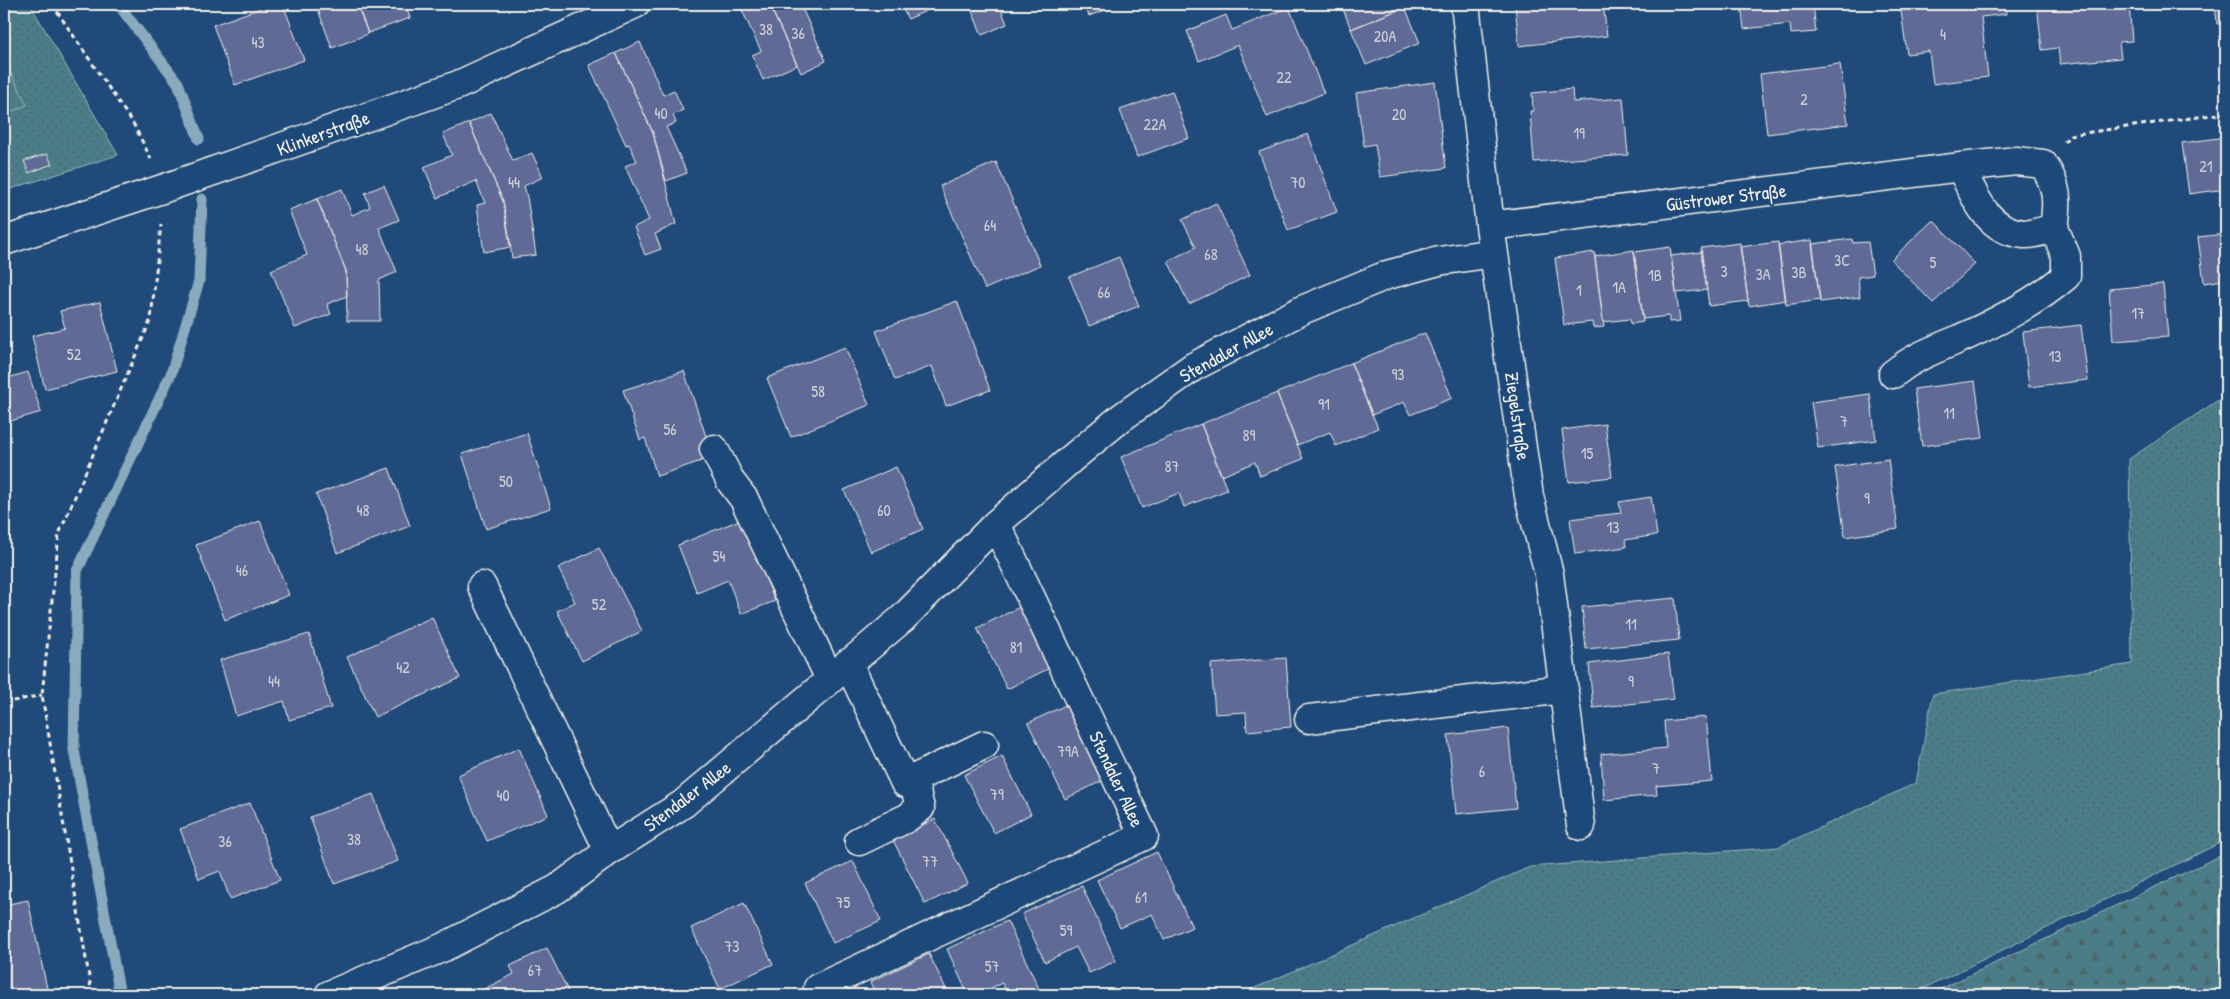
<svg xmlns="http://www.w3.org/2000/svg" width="2230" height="999" font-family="'Patrick Hand',sans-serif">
<defs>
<pattern id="green-dots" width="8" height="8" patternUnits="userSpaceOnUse" patternTransform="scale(1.25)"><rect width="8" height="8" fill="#4c7d88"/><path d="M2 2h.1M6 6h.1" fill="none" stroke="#4b656a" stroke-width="1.8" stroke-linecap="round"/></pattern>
<pattern id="forest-firs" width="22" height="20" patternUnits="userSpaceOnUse" patternTransform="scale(1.25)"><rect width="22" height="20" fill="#4c7d88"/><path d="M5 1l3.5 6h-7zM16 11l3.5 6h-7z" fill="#4b656a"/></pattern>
</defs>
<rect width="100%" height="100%" fill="#1f4a7a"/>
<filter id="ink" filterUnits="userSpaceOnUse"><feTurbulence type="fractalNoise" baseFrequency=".02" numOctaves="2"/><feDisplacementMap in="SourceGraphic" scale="10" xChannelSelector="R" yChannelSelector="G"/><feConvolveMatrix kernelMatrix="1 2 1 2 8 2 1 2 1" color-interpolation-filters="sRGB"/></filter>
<g filter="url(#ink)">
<path fill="url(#green-dots)" stroke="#a0b7b8" d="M4,4H30L118,155L4,191Z
M2226,395V840L1911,995H1239L1530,867L1778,847L1916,783L1933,694L2132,664L2129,459Z"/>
<path fill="url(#forest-firs)" stroke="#a0b7b8" d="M2226,853V995H1928Z"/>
<path fill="#4c7d88" stroke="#a0b7b8" d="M4,59L27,105L4,115Z"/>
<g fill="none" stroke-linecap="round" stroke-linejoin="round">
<path stroke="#8aaabd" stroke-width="11" d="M118,4L178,83L199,139
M120,995L74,750L77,571L171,374L199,281L202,199"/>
</g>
<path fill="#5f6b97" stroke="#f4f1e8" d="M272,4H283L304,60L235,85L213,25Z
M316,4H357L368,34L332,48Z
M357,4H405L410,18L368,33Z
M750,4H769L797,65L763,80L752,55L761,51L741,8Z
M769,4H800L826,61L801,73Z
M900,4H938L939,5L908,19Z
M969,4H999L1007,24L982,35Z
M1084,4H1121L1089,16Z
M1341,4H1404L1405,7L1351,29Z
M1515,4H1603L1607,36L1519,46Z
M1741,4H1813L1816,32L1791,34L1790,24L1744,29Z
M1900,4H2005L2006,14L1981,17L1988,77L1933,84L1929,51L1907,54Z
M2037,4H2129L2132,41L2119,42L2121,58L2060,64L2058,48L2042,50Z
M2215,4H2226V23L2217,24Z
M1289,7L1324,93L1267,117L1238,45L1199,61L1187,31L1226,15L1232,30Z
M1405,7L1420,43L1366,65L1351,29Z
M640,42L663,95L674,90L683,110L673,115L676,123L666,127L687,173L666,181L653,133L616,53Z
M616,53L653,133L676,224L655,234L661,249L645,255L634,227L649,220L625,166L637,161L629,144L626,145L589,65Z
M1840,64L1848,124L1767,134L1760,74Z
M1435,82L1446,168L1380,177L1375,144L1364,146L1356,93Z
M1572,89L1573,102L1623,98L1628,155L1534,162L1530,111H1533L1532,93Z
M1172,91L1189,138L1137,157L1120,110Z
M491,113L513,161L532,153L543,177L524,186L527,197L536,255L512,258L503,201L469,123Z
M469,123L503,201L511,247L484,252L477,205L485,203L476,181L437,198L424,167L452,155L443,134Z
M1308,134L1337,212L1288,230L1259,152Z
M2226,137V189L2189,194L2182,143Z
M47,154L52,164L29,173L24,161Z
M996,162L1040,265L985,289L940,186Z
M384,185L399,220L379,228L397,272L379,280L380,321H347L346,271L317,199L342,189L352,215L370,207L365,193Z
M317,199L346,271L347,296L327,304L331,314L295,328L271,270L307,255L289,210Z
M1216,203L1250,275L1189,304L1168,261L1196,247L1182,220Z
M1933,220L1975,264L1933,303L1891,260Z
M2226,234V302L2223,280L2204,283L2198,237Z
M1852,239L1853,243L1868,242L1873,275L1858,277L1860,297L1820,302L1812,244Z
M1812,240L1820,300L1786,305L1778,245Z
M1778,242L1786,300L1749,306L1740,247Z
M1740,243L1748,301L1709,306L1701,248Z
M1670,247L1680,321L1669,322V316L1643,319L1634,252Z
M1634,250L1643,322L1631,324L1630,319L1603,322L1595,256Z
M1594,252L1604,327L1593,328L1592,322L1564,325L1555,258Z
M1701,252L1707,290L1676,293L1671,256Z
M1119,257L1139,306L1089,326L1069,277Z
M2163,284L2168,337L2113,341L2109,289Z
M957,301L990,390L946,406L932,366L895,380L876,331Z
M100,302L117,371L45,389L32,336L65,328L60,311Z
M2081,325L2088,380L2029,387L2023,332Z
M1425,333L1452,398L1410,415L1404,402L1372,415L1351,363Z
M845,347L869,405L791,437L767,378Z
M1351,363L1378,428L1336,446L1330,432L1297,445L1277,393Z
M684,371L713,457L657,476L645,438L640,440L623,390Z
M28,372L41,412L4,423V379Z
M1975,381L1983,438L1922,446L1914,389Z
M1277,393L1303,459L1260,476L1255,462L1222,476L1201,424Z
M1870,394L1876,440L1818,448L1811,402Z
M1201,424L1227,490L1184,507L1179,493L1142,508L1121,457Z
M1605,424L1612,477L1569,482L1562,430Z
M527,433L551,508L486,529L462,454Z
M1888,459L1898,529L1845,537L1835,467Z
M896,467L923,529L871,552L844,490Z
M389,468L410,526L337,553L316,494Z
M1651,497L1657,535L1625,540L1626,547L1575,554L1570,519L1621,513L1619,502Z
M742,519L775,601L741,614L728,580L697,593L678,545Z
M260,521L289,595L225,620L196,545Z
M599,548L642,631L582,661L557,611L575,602L558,568Z
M1675,598L1679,640L1586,649L1582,607Z
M1026,604L1056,665L1007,689L977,628Z
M432,617L460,678L375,717L347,657Z
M309,634L331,708L289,720L284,701L236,716L220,660Z
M1668,654L1674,699L1593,708L1589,664Z
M1286,658L1291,727L1247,731L1246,712L1215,714L1211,664Z
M1070,703L1108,778L1065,799L1028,723Z
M1706,717L1712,781L1656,786L1657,795L1604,800L1601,754L1666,748L1664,721Z
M1508,728L1516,808L1456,814L1448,735Z
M519,748L548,815L487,841L458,775Z
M1002,756L1031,814L994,833L964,775Z
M373,794L398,861L334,884L310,817Z
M250,803L280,880L230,899L220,871L199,879L180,829Z
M935,819L968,883L925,904L893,840Z
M1157,852L1192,927L1164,940L1152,914L1120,928L1097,880Z
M853,861L881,921L833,943L805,883Z
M1082,886L1116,961L1089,973L1076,947L1045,962L1022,914Z
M28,900L48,993L4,995V905Z
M744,903L773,964L720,989L691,928Z
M1007,921L1042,995H1008L1002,983L976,995H968L947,949Z
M547,948L570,995H479L478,992L514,974L510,966Z
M929,954L949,995H876L870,982Z"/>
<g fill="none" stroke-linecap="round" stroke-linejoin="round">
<g stroke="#f4f1e8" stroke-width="31">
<path id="minor" d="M1465,4L1490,226L1529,496L1549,574L1581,826
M1490,226L1961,167L2016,161L2043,164C2058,186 2058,202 2054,228C2045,230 2033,235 2024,234C1987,231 1974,196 1961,167
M4,241L165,188L458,85L635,4
M1893,374C1914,357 1933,350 1957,340C1995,323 2035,303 2066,276V256L2054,228
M714,449L731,482L744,499L830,679
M482,586L609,851
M848,663L905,783L984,745
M1309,719L1564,689
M859,841L907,818L920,808L913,779
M329,995L444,947L557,889L609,851L683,804L903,618L996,524L1071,459L1122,417L1193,367L1302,310L1387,275L1439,261L1494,253
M822,995L818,988L1144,836L996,524"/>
</g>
<path stroke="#f4f1e8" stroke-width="3" stroke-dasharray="5 4" stroke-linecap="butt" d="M52,4L134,125L151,159
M2064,142L2070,135L2226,113
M4,703L42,695
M92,995L42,695L59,534L151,319L161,224"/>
<use href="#minor" stroke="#1f4a7a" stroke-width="28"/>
</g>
</g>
<g text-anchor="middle" stroke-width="4" stroke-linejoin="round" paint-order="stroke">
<g font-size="16" fill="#cfd0d4">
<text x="766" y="35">38</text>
<text x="798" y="39">36</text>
<text x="1943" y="40">4</text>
<text x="1385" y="42">20A</text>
<text x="258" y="48">43</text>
<text x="1284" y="83">22</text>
<text x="1804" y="105">2</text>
<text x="661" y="119">40</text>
<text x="1399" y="120">20</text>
<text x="1155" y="130">22A</text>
<text x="1579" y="139">19</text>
<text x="2206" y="172">21</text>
<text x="514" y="188">44</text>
<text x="1298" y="188">70</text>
<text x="990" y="231">64</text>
<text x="362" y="255">48</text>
<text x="1211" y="260">68</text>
<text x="1842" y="266">3C</text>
<text x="1933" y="268">5</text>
<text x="1724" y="277">3</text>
<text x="1799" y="278">3B</text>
<text x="1763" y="280">3A</text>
<text x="1655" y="281">1B</text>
<text x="1619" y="293">1A</text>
<text x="1579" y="296">1</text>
<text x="1104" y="298">66</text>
<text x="2138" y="319">17</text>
<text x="74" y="360">52</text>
<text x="2055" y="362">13</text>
<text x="1398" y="380">93</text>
<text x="818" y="397">58</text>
<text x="1324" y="410">91</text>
<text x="1949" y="419">11</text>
<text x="1844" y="427">7</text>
<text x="670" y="435">56</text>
<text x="1249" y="441">89</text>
<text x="1587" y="459">15</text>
<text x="1172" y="472">87</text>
<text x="506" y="487">50</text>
<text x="1867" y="504">9</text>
<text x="363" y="516">48</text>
<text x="884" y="516">60</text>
<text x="1613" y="533">13</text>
<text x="719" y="562">54</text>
<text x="242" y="576">46</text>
<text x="599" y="610">52</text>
<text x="1631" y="630">11</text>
<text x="1016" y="653">81</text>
<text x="403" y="673">42</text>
<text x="274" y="687">44</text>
<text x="1631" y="687">9</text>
<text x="1068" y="757">79A</text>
<text x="1656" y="774">7</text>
<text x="1482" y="777">6</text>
<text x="997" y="800">79</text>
<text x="503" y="801">40</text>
<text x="354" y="845">38</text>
<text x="225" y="847">36</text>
<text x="930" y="867">77</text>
<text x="1141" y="903">61</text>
<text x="843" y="908">75</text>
<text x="1066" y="936">59</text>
<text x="732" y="952">73</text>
<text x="992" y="972">57</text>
<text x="535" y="976">67</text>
</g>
<g font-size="19" fill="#f4f1e8" stroke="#1f4a7a">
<text transform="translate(323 133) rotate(-20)" y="7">Klinkerstraße</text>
<text transform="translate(1726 197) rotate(-7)" y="7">Güstrower Straße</text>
<text transform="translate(1226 352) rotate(-29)" y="7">Stendaler Allee</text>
<text transform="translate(1518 416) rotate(82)" y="7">Ziegelstraße</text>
<text transform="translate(1117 779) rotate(65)" y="7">Stendaler Allee</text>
<text transform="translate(687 796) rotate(-37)" y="7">Stendaler Allee</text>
</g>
</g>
<rect width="2230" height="999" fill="none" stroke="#1f4a7a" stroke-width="20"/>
<rect x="10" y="10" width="2210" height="979" fill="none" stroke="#f4f1e8" stroke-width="2" filter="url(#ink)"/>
</svg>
